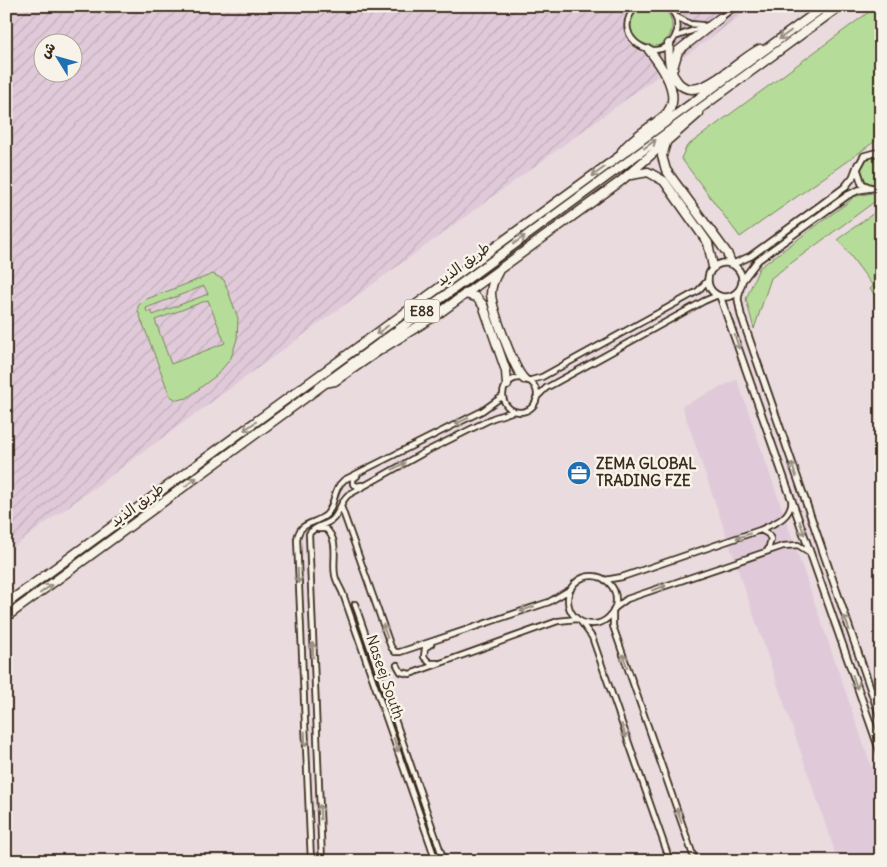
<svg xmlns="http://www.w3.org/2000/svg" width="887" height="867" font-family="Delius,'Playpen Sans Arabic',sans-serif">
<defs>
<pattern id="industrial-furrows" width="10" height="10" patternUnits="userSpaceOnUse" patternTransform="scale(1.25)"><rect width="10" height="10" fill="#e0cad9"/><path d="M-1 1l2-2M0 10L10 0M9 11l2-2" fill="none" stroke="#c1aeba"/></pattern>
</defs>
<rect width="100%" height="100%" fill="#eadbdf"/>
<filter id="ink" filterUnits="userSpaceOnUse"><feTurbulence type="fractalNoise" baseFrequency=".02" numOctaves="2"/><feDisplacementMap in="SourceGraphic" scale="10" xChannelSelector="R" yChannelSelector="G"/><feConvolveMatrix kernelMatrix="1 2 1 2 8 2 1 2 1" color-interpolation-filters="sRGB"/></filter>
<g filter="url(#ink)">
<path fill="#e0cad9" d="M737,379L881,794V861H838L682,406Z"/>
<path fill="url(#industrial-furrows)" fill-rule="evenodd" d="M6,6H754L6,552ZM42,42H72V72H42Z"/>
<path fill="#b5dc99" stroke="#78835c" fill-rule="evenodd" d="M630 26a21 21 0 1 1 42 0a21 21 0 1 1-42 0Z
M877,6H881V137L740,237L681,158L687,146Z
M870,155L881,156L879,184C860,186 854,164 870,155Z
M872,193L881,197L771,278L754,329L746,299L759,268L851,200L852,197Z
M881,208V266C873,271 871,278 876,286L874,288L881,297V303L870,289L873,286L838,239Z
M213,274L224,280L238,318L237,339L231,358L217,375L187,398L177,400L170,396L138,311V306L144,300ZM204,286L208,294L153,315L151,311L147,312L146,308ZM208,300L225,343L171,364L155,320Z"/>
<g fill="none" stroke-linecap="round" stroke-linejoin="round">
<g stroke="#3b2a1e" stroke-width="8">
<path id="street" d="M637,6C604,38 666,72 677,31C679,21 675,13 668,6
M677,17L690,24L702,25
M719,19L736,6
M675,37L708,25
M503 395a17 17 0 1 1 34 0a17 17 0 1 1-34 0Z
M528,381L542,377L698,291L708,280
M536,398L546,388L704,301L718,295
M357,476L353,479V484L357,486L362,485
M341,506L391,647L395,652H400L549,602L571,589
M318,529H326C340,541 332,561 335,575C336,582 341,588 343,594L436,861
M761,530L768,534L771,539L768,550
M568 600a24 24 0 1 1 48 0a24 24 0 1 1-48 0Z
M605,580L622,577L760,530C775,523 790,519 792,500
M355,604L444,861
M615,608L627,599L783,546L798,545L809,552
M613,611V626L695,861
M581,622L592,637L670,861
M431,644L425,648L424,657L430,663H437
M397,665L401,672L410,674L558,621L577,619
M311,861L297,539C300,521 314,525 326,515C336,505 332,490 344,480L482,411L503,396
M322,861L309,534C315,525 326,526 333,519C340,512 340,502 348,495L425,452L493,418L514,411"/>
</g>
<g stroke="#3b2a1e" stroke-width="9">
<path id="secondary" d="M881,154L875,153L864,156L857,169L862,184L871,188L881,187
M708 280a17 17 0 1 1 34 0a17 17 0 1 1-34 0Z
M733,264L751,256L844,188L853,177L858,164
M742,281L758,260L848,195L859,190L871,188
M740,288L738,299L741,315L881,719
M720,296L881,754"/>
</g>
<g stroke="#3b2a1e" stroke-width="11">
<path id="highway" d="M669,44C668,56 669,71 677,81C696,108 739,58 760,49
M673,68L678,51L720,18
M666,143L662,156L666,170L727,253L731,263
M622,151C633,136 650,128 664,116C685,98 661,65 649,50
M631,175L648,172L664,181L708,243L713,267
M498,272C494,279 491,286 491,294C492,309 514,369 524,379
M465,294L476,297L483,305L506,371L507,385
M325,383L335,381L383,348L438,314L621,181L699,113
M6,604L825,6
M6,617L840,6"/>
</g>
<use href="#street" stroke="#f7f3e8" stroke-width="4.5"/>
<use href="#secondary" stroke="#f7f3e8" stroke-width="5.5"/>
<use href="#highway" stroke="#f7f3e8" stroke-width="8"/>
</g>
<defs><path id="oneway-shaft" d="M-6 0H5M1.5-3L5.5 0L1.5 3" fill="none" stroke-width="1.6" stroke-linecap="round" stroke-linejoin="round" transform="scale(1.25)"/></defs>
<g stroke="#998e83">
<use href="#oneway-shaft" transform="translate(785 35) rotate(144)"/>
<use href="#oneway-shaft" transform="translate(650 144) rotate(-36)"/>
<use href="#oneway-shaft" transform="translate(598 172) rotate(144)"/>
<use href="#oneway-shaft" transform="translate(519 240) rotate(-36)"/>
<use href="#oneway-shaft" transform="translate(382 330) rotate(144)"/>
<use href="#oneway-shaft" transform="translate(737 342) rotate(71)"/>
<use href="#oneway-shaft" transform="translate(462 421) rotate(154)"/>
<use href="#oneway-shaft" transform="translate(250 426) rotate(144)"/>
<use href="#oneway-shaft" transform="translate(399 466) rotate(-29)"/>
<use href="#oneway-shaft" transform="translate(794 470) rotate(-109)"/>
<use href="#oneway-shaft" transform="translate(191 482) rotate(-37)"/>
<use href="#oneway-shaft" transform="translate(802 528) rotate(71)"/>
<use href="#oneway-shaft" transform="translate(743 536) rotate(161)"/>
<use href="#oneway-shaft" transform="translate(298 576) rotate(88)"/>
<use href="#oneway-shaft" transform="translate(659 588) rotate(-19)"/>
<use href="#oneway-shaft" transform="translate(46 589) rotate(-36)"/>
<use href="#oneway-shaft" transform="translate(527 609) rotate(161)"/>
<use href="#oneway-shaft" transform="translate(847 623) rotate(-109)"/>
<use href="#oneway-shaft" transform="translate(385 631) rotate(-109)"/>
<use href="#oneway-shaft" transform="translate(313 650) rotate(-93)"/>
<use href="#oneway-shaft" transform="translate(625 661) rotate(-109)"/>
<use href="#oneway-shaft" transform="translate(855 682) rotate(71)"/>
<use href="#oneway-shaft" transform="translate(624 731) rotate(71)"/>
<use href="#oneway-shaft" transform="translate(305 739) rotate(88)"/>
<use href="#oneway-shaft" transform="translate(396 745) rotate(71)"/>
<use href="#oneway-shaft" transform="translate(320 812) rotate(-93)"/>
<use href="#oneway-shaft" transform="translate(679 815) rotate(-109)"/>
</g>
</g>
<defs>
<g id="office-disc" transform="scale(1.25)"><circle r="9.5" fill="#1f6fb2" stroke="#f7f3e8"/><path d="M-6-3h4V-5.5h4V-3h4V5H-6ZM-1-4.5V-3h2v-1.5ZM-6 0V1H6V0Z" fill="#fff"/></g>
</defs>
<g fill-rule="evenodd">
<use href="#office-disc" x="579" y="473"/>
</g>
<g text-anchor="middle" stroke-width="5" stroke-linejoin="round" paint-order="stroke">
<rect fill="#f7f3e8" stroke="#73665b" stroke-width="1" x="404.5" y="299.5" width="35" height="23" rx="4"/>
<g font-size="14" font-weight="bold" fill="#3b2a1e">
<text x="422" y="316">E88</text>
</g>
<g font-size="15" fill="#3b2a1e" stroke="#f7f3e8">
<text transform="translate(463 264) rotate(-36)" y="5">طريق الذيد</text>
<text transform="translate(137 505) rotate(-36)" y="5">طريق الذيد</text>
<text transform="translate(385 677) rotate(71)" y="5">Naseej South</text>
</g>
<g font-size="15" font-weight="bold" fill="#3b2a1e" stroke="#f7f3e8" text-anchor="start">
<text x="596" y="469">ZEMA GLOBAL<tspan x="596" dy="17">TRADING FZE</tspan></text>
</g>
</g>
<rect width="887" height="867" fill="none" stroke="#f7f3e8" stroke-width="25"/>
<rect x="12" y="12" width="862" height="842" fill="none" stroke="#3b2a1e" stroke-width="2" filter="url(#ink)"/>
<g transform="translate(58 58) rotate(307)"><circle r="24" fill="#f7f3e8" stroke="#aca397"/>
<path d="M0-4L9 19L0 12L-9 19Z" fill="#1f6fb2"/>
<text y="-8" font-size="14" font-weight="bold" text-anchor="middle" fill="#3b2a1e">ش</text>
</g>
</svg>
